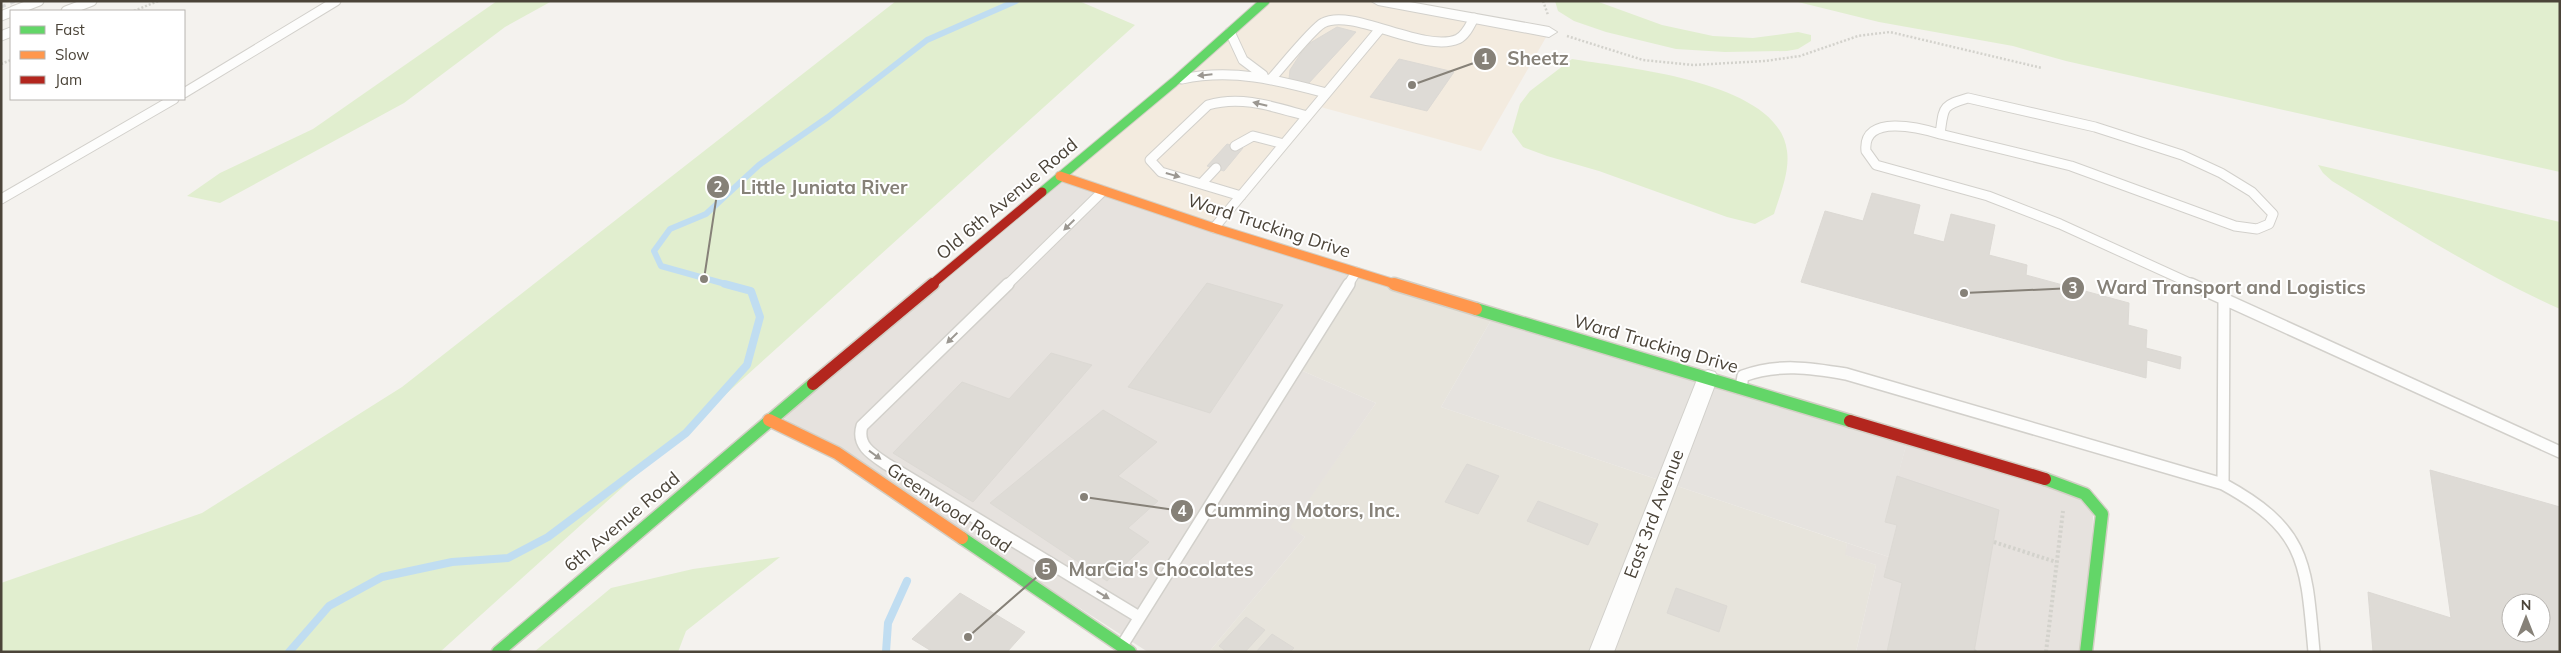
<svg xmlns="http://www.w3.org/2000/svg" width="2561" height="653" font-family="Mulish,sans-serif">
<rect width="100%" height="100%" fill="#f4f2ee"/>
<path fill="#e7e4dc" d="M1356,272L1494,315L1441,407L1847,543L1846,555L1876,565L1856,652H1209L1305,537L1289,527L1376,403L1296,368Z"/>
<path fill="#f3ebdf" d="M1268,1H1384L1549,32L1481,151L1317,106L1214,228L1061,176Z"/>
<path fill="#e6e2de" d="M1061,176L1356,272L1296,368L1376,403L1290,527L1305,537L1209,652H1148L779,415Z
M1908,438L2094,500L2086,652H1856L1876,565L1845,555L1847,543L1889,557L1885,522Z"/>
<path fill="#e1eecf" d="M497,1H552L505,27L404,103L220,203L187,196L220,173L313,129Z
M896,1H1079L1135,25L440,652H1V583L202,513L402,387Z
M1555,1H1596L1662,25L1713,36L1753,38L1798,32L1811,35V41L1798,49L1787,51L1725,52L1676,49L1606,32L1574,21L1558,11Z
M1794,1H2560V172L2066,61L2013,46L1879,22Z
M1572,59C1626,68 1779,81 1787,151C1790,171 1780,195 1774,214L1755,224L1727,217L1599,171L1547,156L1523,147L1512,132L1520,104L1530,91Z
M2318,165L2560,222V309C2481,274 2406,226 2332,181L2323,173Z
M780,557L686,631L678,652H534L611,588L693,569Z"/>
<path fill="#e6e3df" d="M1494,315L1908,438L1886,522L1897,525L1889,557L1441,407Z"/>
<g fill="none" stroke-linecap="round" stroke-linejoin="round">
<path stroke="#c0ddf1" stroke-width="6" d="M729,285L661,266L654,251L670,229L706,214L759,165L828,117L927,40L1016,1"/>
<path stroke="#c0ddf1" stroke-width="8" d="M289,652L329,606L382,577L452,562L508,558L548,537L686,433L747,365L760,317L751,291L725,284
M886,652L888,623L907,581"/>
</g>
<path fill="#dedbd6" stroke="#dcd9d4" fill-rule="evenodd" d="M1337,27L1356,32L1308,84L1289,79L1290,70L1301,53L1310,43Z
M1399,59L1454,72L1427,111L1370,97Z
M1227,144L1243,148L1224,171L1207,166Z
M1872,193L1920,205L1913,234L1944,242L1951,214L1995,225L1989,255L2027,265L2026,275L2129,303L2128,325L2147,330L2146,348L2181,357L2180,369L2147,360L2146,378L1801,282L1825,211L1863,221Z
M1207,283L1283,305L1210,413L1128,387Z
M1051,353L1092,365L973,502L893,453L962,382L1009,399Z
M1103,410L1157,442L1118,476L1158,501L1128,528L1149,542L1107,581L990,503Z
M1467,464L1499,476L1478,514L1445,502Z
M2430,470L2560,507V652H2373L2368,592L2451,618ZM2511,603H2541V633H2511Z
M1897,476L1999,510L1974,652H1887L1902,583L1884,577L1897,525L1885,522Z
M1538,501L1598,524L1588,545L1527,521Z
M1676,588L1727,606L1719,632L1667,613Z
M960,593L1025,632L1007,652H933L912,639Z
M1246,617L1265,630L1245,652H1227L1219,646Z
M1272,634L1294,648L1290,652H1256Z"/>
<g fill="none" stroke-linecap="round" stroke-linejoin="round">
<g stroke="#d2d0cb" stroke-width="11">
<path id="lane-far1" d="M13,11L39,1
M66,11L92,1
M1,16L11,12
M1230,32L1243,60L1263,75
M1,36L11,32
M1182,79C1232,68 1277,80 1326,93
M1271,79C1281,68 1313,28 1323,23C1352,7 1424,54 1458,39C1466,35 1470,25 1474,18
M184,93L336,1
M1968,98L2095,127L2182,155L2221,173L2252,192L2273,214L2269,224L2257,229L2235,226L2071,166L1940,134C1944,107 1941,106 1968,98Z
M1940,134C1921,128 1862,113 1866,151L1876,165L1988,196L2060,224L2194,285
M1235,146L1253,136L1284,144
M1201,184L1216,168
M1241,196L1161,172L1150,160L1208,105C1242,95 1274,107 1307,116
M1,199L174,99
M1214,228L1380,29
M1007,285L1103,191
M1348,285L1356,272"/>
</g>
<g stroke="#d2d0cb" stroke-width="14">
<path id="lane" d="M1008,284L862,426C856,446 873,455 888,465L1139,617
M2191,284L2560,452
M1741,387L1743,376C1777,363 1811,368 1846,374L2223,484C2307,530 2306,563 2314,652
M2223,484L2224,299
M1123,644L1349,284"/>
</g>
<g stroke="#d2d0cb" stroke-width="2">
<path id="street" d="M1371,1H1404L1549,27L1557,32L1549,37L1378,5Z
M1708,370L1715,372L1718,377L1614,652H1589L1698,377L1701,372Z"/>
</g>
<g stroke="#d3cfc5" stroke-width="11">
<path id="fast-far1" d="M1042,192L1174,82L1265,1"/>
</g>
<g stroke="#d3cfc5" stroke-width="15">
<path id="fast" d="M1476,309L1850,421
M2045,479L2085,494L2102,514L2086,652
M962,538L1130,652
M498,652L813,384"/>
</g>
<g stroke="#d3cfc5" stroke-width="11">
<path id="slow-far1" d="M1060,176L1214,228L1398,285"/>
</g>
<g stroke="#d3cfc5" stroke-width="15">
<path id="slow" d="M1394,284L1476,309
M769,420L837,453L962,538"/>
</g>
<g stroke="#d3cfc5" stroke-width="11">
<path id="jam-far1" d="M931,285L1042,192"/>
</g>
<g stroke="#d3cfc5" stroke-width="15">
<path id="jam" d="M813,384L933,284
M1850,421L2045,479"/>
</g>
<path stroke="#d3d2cc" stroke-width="2.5" stroke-dasharray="2 2" stroke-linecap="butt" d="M1543,1L1548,15
M134,11L158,1
M1567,36L1643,60L1693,65L1765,61L1800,56L1858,36L1890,32L2042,68
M1,64L11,60"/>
<path stroke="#d3d2cc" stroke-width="4" stroke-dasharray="2.5 2.5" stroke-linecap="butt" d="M1994,542L2056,562
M1974,651L1976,652
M2046,652L2063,511"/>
<use href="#lane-far1" stroke="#fdfdfc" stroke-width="9"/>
<use href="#lane" stroke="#fdfdfc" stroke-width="11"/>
<use href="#street" fill="#fdfdfc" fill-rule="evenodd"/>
<use href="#fast-far1" stroke="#63d668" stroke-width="9"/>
<use href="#fast" stroke="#63d668" stroke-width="12"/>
<use href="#slow-far1" stroke="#ff974d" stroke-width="9"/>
<use href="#slow" stroke="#ff974d" stroke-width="12"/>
<use href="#jam-far1" stroke="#b3261e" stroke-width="9"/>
<use href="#jam" stroke="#b3261e" stroke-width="12"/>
<path stroke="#dbdbda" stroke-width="3" stroke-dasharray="5 5" stroke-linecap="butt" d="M1,7L16,1"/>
</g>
<defs><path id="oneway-solid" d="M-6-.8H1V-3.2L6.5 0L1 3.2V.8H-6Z" transform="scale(1.25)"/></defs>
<g fill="#9b9791">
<use href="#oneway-solid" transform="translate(1205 75) rotate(174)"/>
<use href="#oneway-solid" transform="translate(1260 104) rotate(-166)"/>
<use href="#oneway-solid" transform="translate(1173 175) rotate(16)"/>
<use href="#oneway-solid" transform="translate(1069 225) rotate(136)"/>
<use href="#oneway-solid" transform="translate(952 338) rotate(136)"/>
<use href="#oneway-solid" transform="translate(875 455) rotate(36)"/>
<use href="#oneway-solid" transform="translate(1103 595) rotate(31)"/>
</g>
<g text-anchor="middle" stroke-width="4" stroke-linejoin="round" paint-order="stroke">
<g font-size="18" fill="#4b4439" stroke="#fff">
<text transform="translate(1007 199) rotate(-40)" y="6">Old 6th Avenue Road</text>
<text transform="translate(1269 226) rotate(18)" y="6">Ward Trucking Drive</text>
<text transform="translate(1656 344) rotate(16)" y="6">Ward Trucking Drive</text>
<text transform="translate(949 508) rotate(34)" y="6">Greenwood Road</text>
<text transform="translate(1654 514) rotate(-69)" y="6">East 3rd Avenue</text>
<text transform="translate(622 522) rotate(-40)" y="6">6th Avenue Road</text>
</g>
</g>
<path fill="none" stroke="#868178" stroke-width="2" d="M1412 85L1485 59M704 279L718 187M1964 293L2073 288M1084 497L1182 511M968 637L1046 569"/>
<g fill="#868178" stroke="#fff" stroke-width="2">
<circle cx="1412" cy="85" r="5"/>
<circle cx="704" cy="279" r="5"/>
<circle cx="1964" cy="293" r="5"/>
<circle cx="1084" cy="497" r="5"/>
<circle cx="968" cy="637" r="5"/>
<circle cx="1485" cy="59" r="12"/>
<circle cx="718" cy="187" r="12"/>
<circle cx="2073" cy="288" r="12"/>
<circle cx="1182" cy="511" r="12"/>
<circle cx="1046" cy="569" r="12"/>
</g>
<g font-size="15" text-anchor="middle" font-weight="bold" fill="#fff">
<text x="1485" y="64">1</text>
<text x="718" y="192">2</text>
<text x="2073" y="293">3</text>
<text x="1182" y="516">4</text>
<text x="1046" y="574">5</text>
</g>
<g font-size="19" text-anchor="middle" font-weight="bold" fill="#868178" stroke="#fff" stroke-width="4" stroke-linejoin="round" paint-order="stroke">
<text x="1538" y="65">Sheetz</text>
<text x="824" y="194">Little Juniata River</text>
<text x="2231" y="294">Ward Transport and Logistics</text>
<text x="1302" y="517">Cumming Motors, Inc.</text>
<text x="1161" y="576">MarCia's Chocolates</text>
</g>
<rect width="2561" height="653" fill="none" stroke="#4b4439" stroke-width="5"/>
<rect x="10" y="10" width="175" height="90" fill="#ffffff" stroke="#b7b4b0"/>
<rect x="20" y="26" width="25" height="8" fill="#63d668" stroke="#b7b4b0"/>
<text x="55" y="35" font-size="15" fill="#4b4439">Fast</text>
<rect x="20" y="51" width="25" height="8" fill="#ff974d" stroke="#b7b4b0"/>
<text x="55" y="60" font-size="15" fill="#4b4439">Slow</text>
<rect x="20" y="76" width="25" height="8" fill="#b3261e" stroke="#b7b4b0"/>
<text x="55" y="85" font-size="15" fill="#4b4439">Jam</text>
<g transform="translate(2526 618)"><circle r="24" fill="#ffffff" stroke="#b7b4b0"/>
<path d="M0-4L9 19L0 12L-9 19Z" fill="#868178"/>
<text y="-8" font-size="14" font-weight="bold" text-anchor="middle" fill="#4b4439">N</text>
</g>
</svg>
